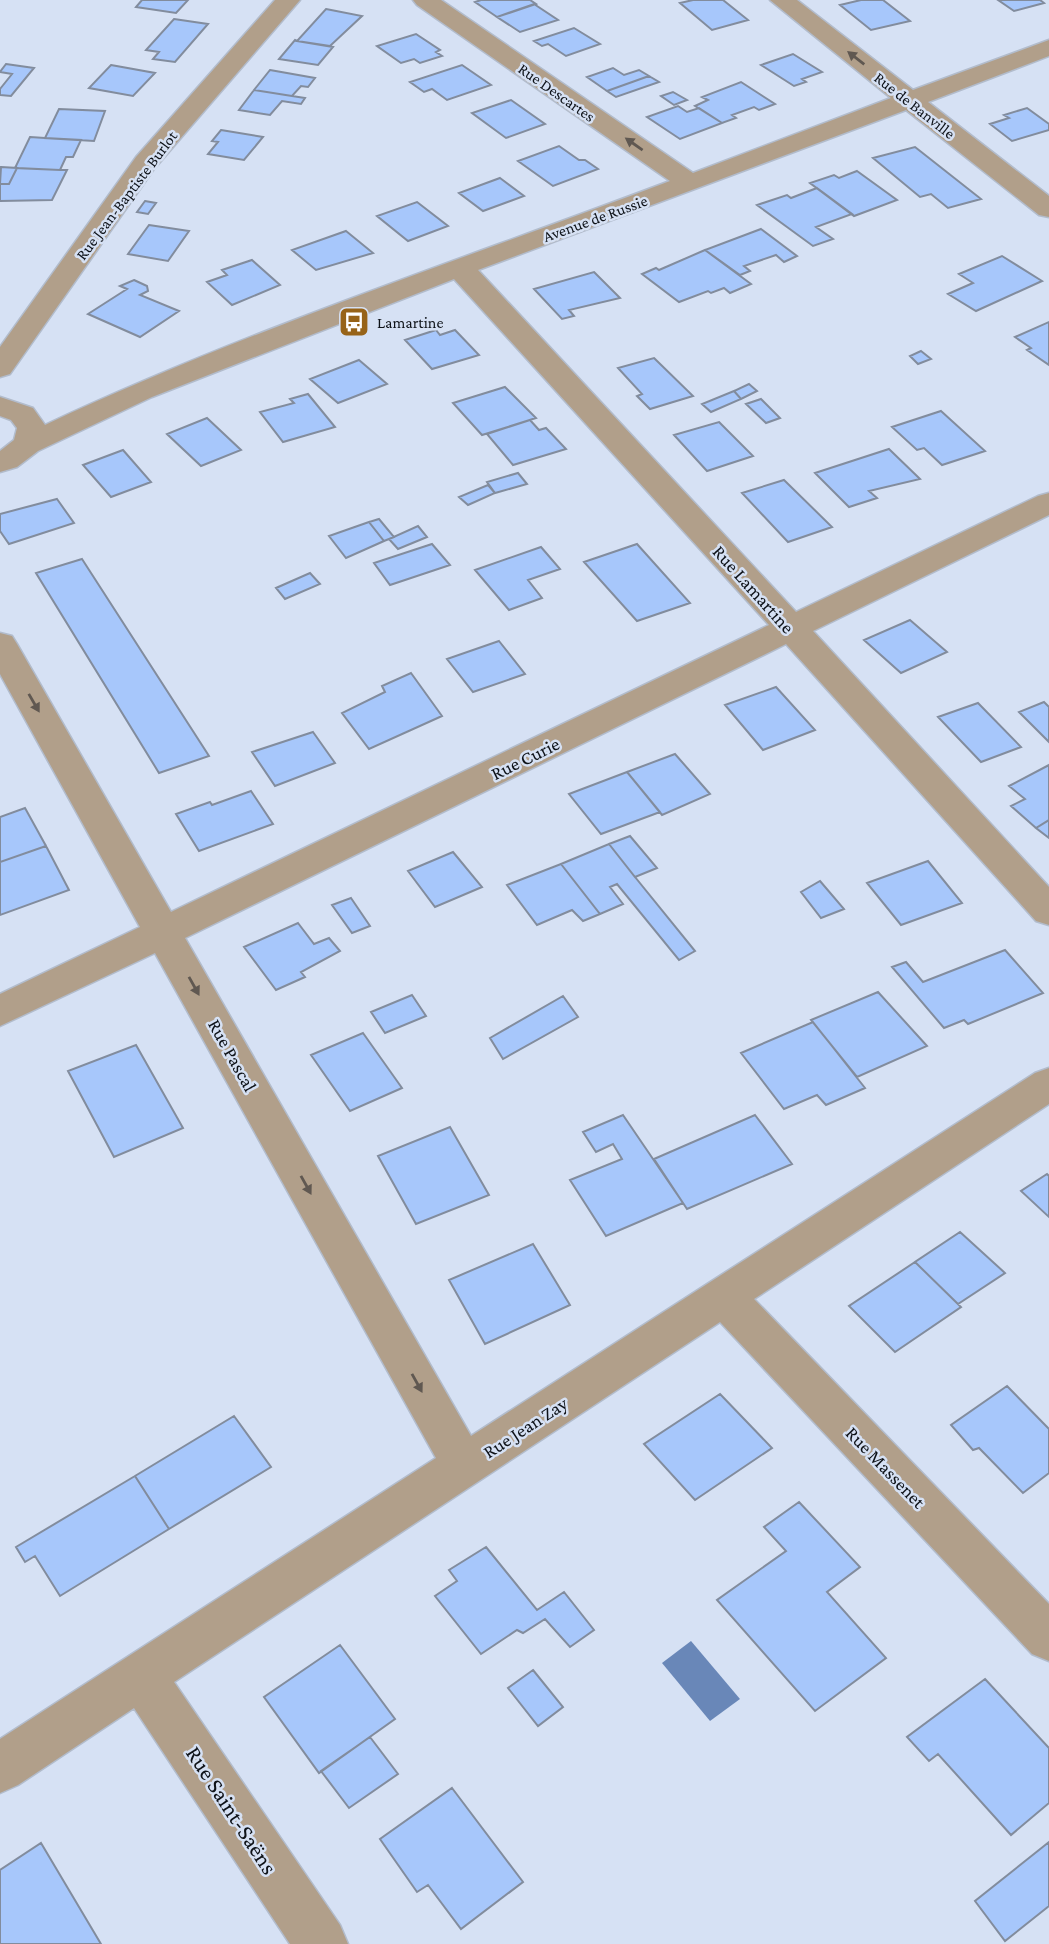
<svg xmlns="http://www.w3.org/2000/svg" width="1049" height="1944" font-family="'Crimson Pro',serif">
<rect width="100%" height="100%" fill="#d6e1f4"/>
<path fill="#6987b8" d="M691,1641L740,1699L710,1721L662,1663Z"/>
<path fill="#a7c7fb" stroke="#828c9d" stroke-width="2" d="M142,0H188L176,13L136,7Z
M481,0H530L536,4L497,17L475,2Z
M693,0H723L748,20L712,30L680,3Z
M861,0H883L910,21L871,30L840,5Z
M998,0H1040L1044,3L1014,11Z
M534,4L558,20L520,32L497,17Z
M326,9L362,16L330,46L297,41Z
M174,19L208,24L175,62L153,59L159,52L146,50Z
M574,28L600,44L566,56L548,44L542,46L534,41Z
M416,34L440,50L436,52L442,56L420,63L414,59L401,63L377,46Z
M295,40L297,41L333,47L318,65L279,59Z
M793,54L822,72L802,79L806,82L794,86L761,65Z
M6,64L34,68L11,96L0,95V89L12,74L0,72Z
M111,65L155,73L133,96L89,88Z
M462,65L491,85L447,100L432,89L424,92L410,82Z
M613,68L624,75L639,70L649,76L607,91L587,77Z
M270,70L315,78L308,87L301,86L292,96L254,90Z
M649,76L659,82L616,97L607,91Z
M741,82L775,104L759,110L754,107L732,115L736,118L722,123L695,106L708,100L702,97Z
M254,90L292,96L305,98L301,104L282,101L270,115L239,110Z
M673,92L687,100L674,105L661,96Z
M511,100L545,124L506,138L472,113Z
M678,106L687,112L699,108L722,123L680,139L647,117Z
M1027,108L1049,124V130L1012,141L990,124L1009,118L1004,115Z
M59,109L105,111L94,141L45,138Z
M221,130L263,137L244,160L208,154L218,142L212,141Z
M30,137L45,138L81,140L73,157H66L60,170L15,168Z
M559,146L579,160H585L598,169L553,186L518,161Z
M915,147L981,199L948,208L931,194L920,197L873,158Z
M1,167L17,168L9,184H0Z
M17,168L60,170H67L52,200L0,201V184H9Z
M857,171L897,200L854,216L810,183L834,175L839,178Z
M500,178L524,196L483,211L459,193Z
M817,188L852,214L816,227L833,239L813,246L757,205L787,195L791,198Z
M145,201L156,203L148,214L137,212Z
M417,202L448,226L408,241L377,216Z
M149,225L189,231L168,261L128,254Z
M761,229L797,256L784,262L776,255L744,266L750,271L740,275L705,250Z
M346,231L373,253L316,270L292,250Z
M705,250L751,284L730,293L724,288L711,293L708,291L679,302L642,274L656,268L659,270Z
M1002,256L1042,281L976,311L948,294L973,283L959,274Z
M252,260L280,285L232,305L207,282L227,275L222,270Z
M594,272L620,298L569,310L574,316L562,319L534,289Z
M134,280L147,286L148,291L140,295L179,311L140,337L88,314L127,289L120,286Z
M1049,322V365L1027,350L1031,348L1015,337Z
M436,330L440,335L455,330L479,355L432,369L405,340Z
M921,351L931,359L918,364L910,356Z
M654,358L693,396L650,409L637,396L642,394L618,368Z
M359,360L387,384L338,403L310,379Z
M749,384L757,391L741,399L734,391Z
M505,387L536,418L482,435L453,403Z
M734,391L741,399L711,412L702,404Z
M308,394L335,427L283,442L260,412L294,403L290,399Z
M761,399L780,418L766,423L746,404Z
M941,411L985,451L942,465L924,448L917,450L892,427Z
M207,418L241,450L201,466L167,434Z
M530,420L539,430L546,428L566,449L513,465L487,434Z
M719,422L753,456L707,471L674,435Z
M889,449L920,479L869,491L877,498L849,507L815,473Z
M123,450L151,482L111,497L83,465Z
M518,473L527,484L495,493L487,482Z
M784,480L832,527L788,542L742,493Z
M488,485L495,493L468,505L459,497Z
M57,499L74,523L9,544L0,531V514Z
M379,519L394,537L384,541L369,522Z
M369,522L384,541L346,558L329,536Z
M418,526L427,537L398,549L389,539Z
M432,544L450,565L390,585L374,563Z
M637,544L690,603L637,621L584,562Z
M541,547L560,569L528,580L542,598L509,610L475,570Z
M82,559L209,756L159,773L36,573Z
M310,573L320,584L285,599L276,588Z
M910,620L947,652L901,673L864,640Z
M499,641L525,674L473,692L447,659Z
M411,673L442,716L369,749L342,713L385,692L382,686Z
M776,687L815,730L763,750L725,705Z
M1044,702L1049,707V742L1019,712Z
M978,703L1021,747L981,762L938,717Z
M313,732L335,763L275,786L252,752Z
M675,754L710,794L662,815L627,772Z
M1049,765V820L1036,828L1011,806L1025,799L1009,786Z
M627,772L660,812L601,834L569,794Z
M251,791L273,824L199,851L176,814L210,802L212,805Z
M25,808L46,846L0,862V817Z
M1049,820V838L1036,828Z
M630,836L657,868L635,877L609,844Z
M609,844L635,877L695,951L679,960L617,884L610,887L623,904L600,914L561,864Z
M46,846L69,890L0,915V862Z
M453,852L482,887L435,907L408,871Z
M928,861L962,903L901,925L867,883Z
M561,864L600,914L583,921L572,910L537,925L507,885Z
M820,881L844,909L821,918L801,892Z
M351,898L370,926L352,933L332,905Z
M298,923L314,944L329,938L340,951L301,972L305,977L276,990L244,947Z
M1005,950L1043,993L968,1024L964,1020L944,1028L892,967L906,962L923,982Z
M878,992L927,1046L857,1077L811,1020Z
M412,995L426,1016L385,1033L371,1012Z
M563,996L578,1017L503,1059L490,1038Z
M813,1022L865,1088L826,1105L817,1095L784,1109L741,1053Z
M363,1033L402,1088L350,1111L311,1055Z
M136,1045L183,1128L114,1157L68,1071Z
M623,1115L683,1203L606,1236L570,1180L622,1159L613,1144L596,1152L583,1132Z
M755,1115L792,1164L687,1209L654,1159Z
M450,1127L489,1195L416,1224L378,1156Z
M1047,1174L1049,1176V1217L1021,1191Z
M960,1232L1005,1273L958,1304L915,1262Z
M533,1244L570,1305L485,1344L449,1280Z
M915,1262L961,1307L895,1352L849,1306Z
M1007,1386L1049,1429V1473L1023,1493L979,1448L973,1450L951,1425Z
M720,1394L772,1448L695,1500L644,1444Z
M234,1416L271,1467L169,1529L135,1476Z
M135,1476L169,1529L60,1596L35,1556L25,1562L16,1547Z
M799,1502L860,1567L827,1592L886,1658L815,1711L717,1600L786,1551L764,1527Z
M486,1547L537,1610L564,1592L594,1630L570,1647L545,1619L523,1633L517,1630L481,1654L435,1596L457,1581L449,1570Z
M340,1645L395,1719L319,1773L264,1697Z
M533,1670L563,1707L538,1726L508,1688Z
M985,1679L1049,1748V1803L1011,1835L938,1754L929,1761L907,1737Z
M370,1737L398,1774L349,1808L321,1771Z
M452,1788L523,1882L461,1929L428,1885L417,1892L380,1839Z
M1049,1842V1906L1005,1941L975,1901Z
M41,1843L101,1944H0V1870Z"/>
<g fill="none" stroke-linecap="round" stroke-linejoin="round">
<g stroke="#b2bccc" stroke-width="3">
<path id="minor" d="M275,0H300L154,169L10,374L0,377V347L136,157Z
M413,0H441L693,173L891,98L770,0H797L913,90L1049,40V56L928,102L1049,196V217L1039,215L906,110L478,270L796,612L1038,496L1049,493V515L813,631L1049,887V925L1036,921L786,644L185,938L471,1436L1035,1073L1049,1068V1104L754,1299L1049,1604V1661L1032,1654L720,1322L174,1682L340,1925L348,1944H290L134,1708L18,1785L0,1793V1739L436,1458L155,953L0,1026V994L140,927L0,674V633L12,636L17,644L171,912L769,625L454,279L152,397L38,451L17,467L0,472V451L14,440L17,428L11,420L0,416V397L33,408L45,425C247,330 461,260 670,181L417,5Z"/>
</g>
<use href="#minor" fill="#b19f8a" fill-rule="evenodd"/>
</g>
<defs><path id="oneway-solid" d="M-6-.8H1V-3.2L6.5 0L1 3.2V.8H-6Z" transform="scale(1.75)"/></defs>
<g fill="#605851">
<use href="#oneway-solid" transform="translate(856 58) rotate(-142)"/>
<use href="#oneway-solid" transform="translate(634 144) rotate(-145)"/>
<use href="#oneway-solid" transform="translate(34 703) rotate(60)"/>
<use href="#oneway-solid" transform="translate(194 986) rotate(61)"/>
<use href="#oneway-solid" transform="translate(306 1185) rotate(61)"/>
<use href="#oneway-solid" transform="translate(417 1383) rotate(61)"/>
</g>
<defs>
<g id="bus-square" transform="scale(1.575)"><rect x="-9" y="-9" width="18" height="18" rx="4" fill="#976318" stroke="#d6e1f4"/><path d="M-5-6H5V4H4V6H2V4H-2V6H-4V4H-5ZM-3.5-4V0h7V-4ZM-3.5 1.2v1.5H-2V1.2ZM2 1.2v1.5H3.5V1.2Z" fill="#fff"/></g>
</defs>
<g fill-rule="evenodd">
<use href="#bus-square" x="354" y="322"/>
</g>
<g text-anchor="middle" stroke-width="5" stroke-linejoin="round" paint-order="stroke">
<g font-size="16" fill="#0e1218" stroke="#d6e1f4">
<text transform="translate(557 92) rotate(35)" y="6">Rue Descartes</text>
<text transform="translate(915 105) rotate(38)" y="6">Rue de Banville</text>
<text transform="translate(126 195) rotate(-53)" y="6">Rue Jean-Baptiste Burlot</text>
<text transform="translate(595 218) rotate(-20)" y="6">Avenue de Russie</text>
</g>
<g font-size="16" fill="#0e1218" stroke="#d6e1f4" text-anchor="start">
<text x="377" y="328">Lamartine</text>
</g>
<g font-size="19" fill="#0e1218" stroke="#d6e1f4">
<text transform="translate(754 589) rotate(48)" y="7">Rue Lamartine</text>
<text transform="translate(525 758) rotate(-26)" y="7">Rue Curie</text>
<text transform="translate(233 1055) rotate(61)" y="7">Rue Pascal</text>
<text transform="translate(525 1427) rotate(-33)" y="7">Rue Jean Zay</text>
<text transform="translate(886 1467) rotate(46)" y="7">Rue Massenet</text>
</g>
<g font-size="23" fill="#0e1218" stroke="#d6e1f4">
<text transform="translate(232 1810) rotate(57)" y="8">Rue Saint-Saëns</text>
</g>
</g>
</svg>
